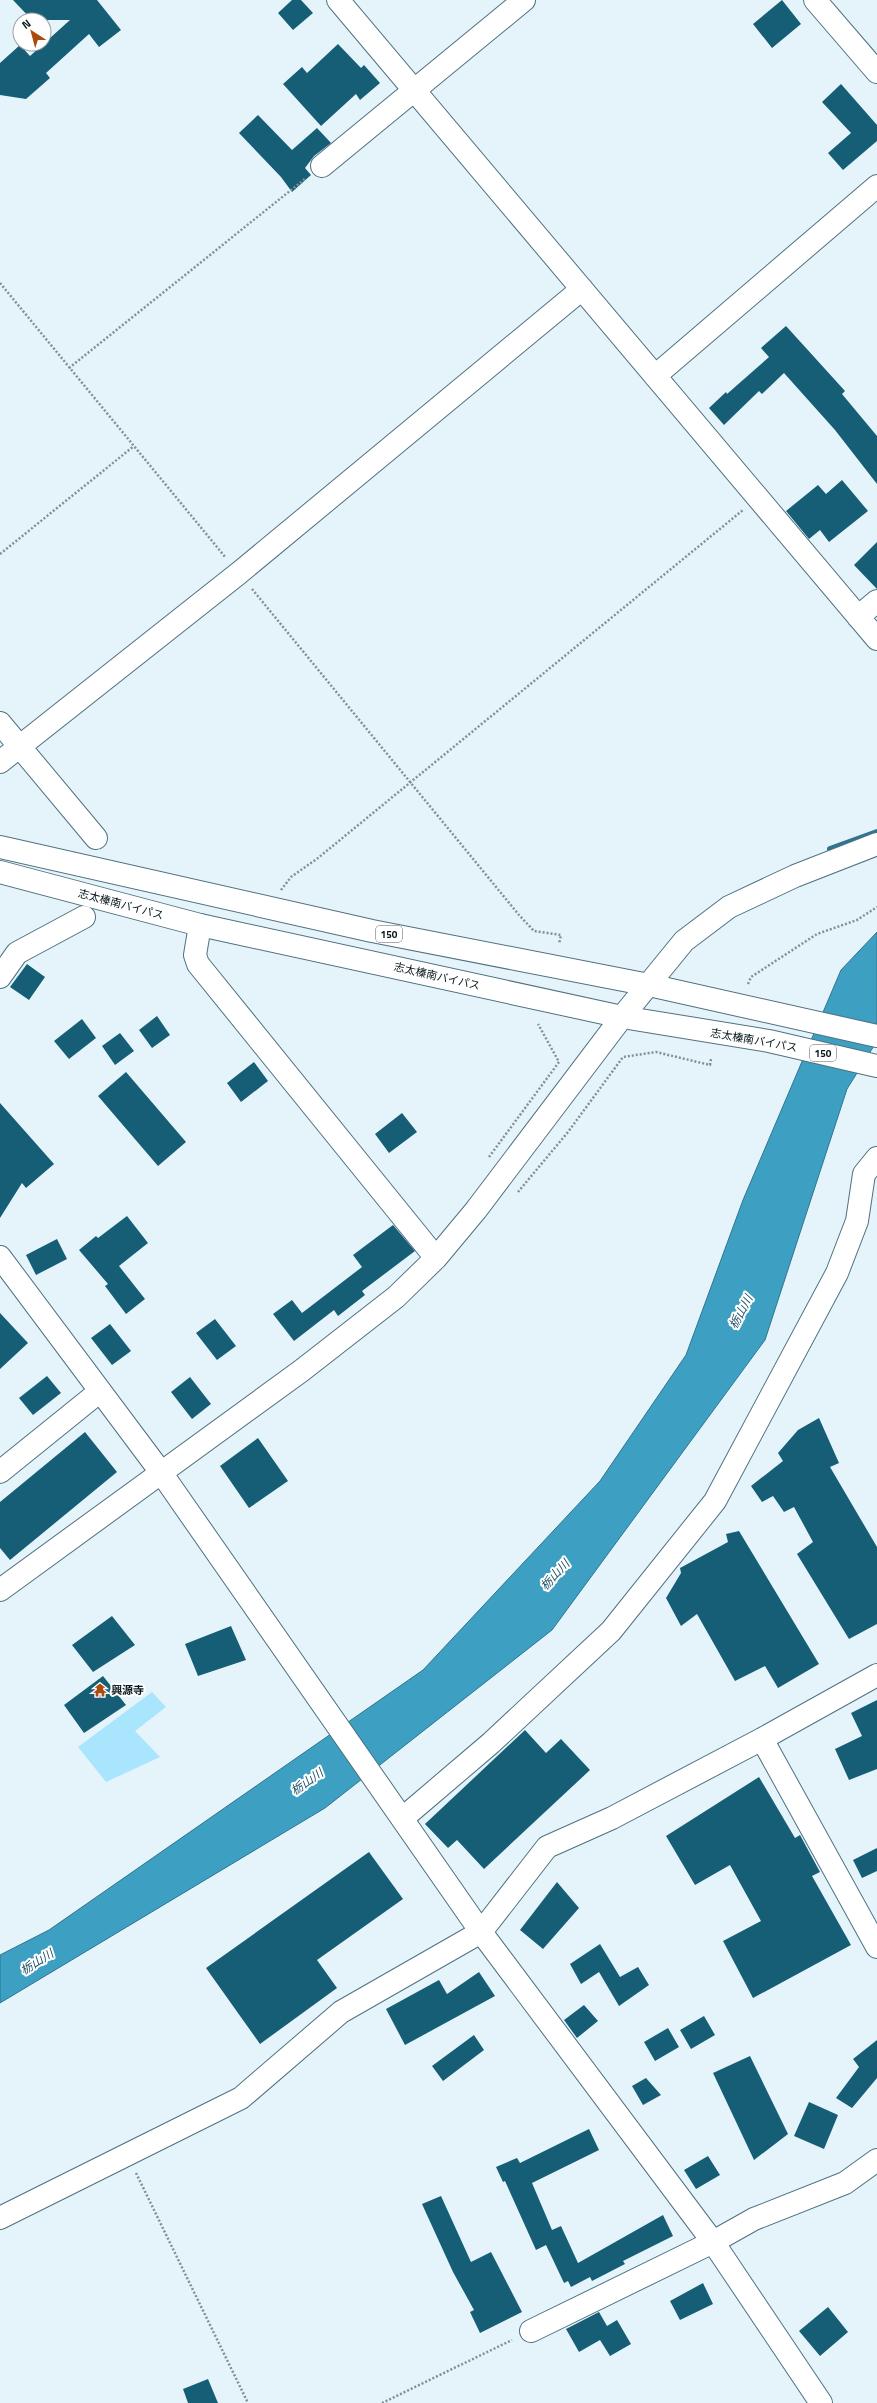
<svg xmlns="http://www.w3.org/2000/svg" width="877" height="2403" font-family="'Titillium Web','Noto Sans JP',sans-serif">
<rect width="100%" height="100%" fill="#e5f4fa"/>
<path fill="#aae5fe" d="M152,1692L166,1707L135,1731L160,1757L106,1782L78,1747Z"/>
<path fill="#3d9fc2" stroke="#2e7690" d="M877,932V1041L847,1089L765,1340L552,1630L325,1808L0,2003V1955L49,1930L423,1670L600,1481L686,1355L743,1200L841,970Z"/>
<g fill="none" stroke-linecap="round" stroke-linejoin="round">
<path stroke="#2e7690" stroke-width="6" d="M830,849L877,832"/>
</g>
<path fill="#165e76" d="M13,0H97L121,30L99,47L89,34L46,73L50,78L26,99L0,95V63L20,45L30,56L70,20H32Z
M292,0H301L313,13L293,30L278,13Z
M782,0L801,24L772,48L753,24Z
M338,44L361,68L364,65L380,83L360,100L356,94L321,126L283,84L302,67L307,73Z
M841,84L877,125V141L843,170L828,153L851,133L822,102Z
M258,115L292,150L317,128L331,143L314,156L305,168L311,175L292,192L281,177L239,133Z
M786,326L845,391L842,394L877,436V484L835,430L784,373L762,394L759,391L724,425L709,408L726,392L727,394L769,357L761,348Z
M842,480L868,511L829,542L820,530L809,539L786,511L818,485L826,494Z
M877,542V589L854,565Z
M27,964L45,977L29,1000L10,987Z
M157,1016L170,1035L152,1048L139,1030Z
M82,1019L96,1038L69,1059L54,1041Z
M120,1033L134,1051L115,1065L102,1046Z
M254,1062L268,1081L241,1102L227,1083Z
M126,1072L186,1142L158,1166L98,1096Z
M0,1103L54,1164L26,1188L22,1183L0,1218Z
M402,1113L417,1132L389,1153L375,1134Z
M127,1216L148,1243L119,1266L145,1299L126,1314L105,1286L108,1284L79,1250L96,1236L98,1238Z
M393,1225L415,1251L362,1291L365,1295L338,1316L334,1310L294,1341L273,1314L292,1300L302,1313L362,1267L353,1255Z
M57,1239L67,1259L36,1275L26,1255Z
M0,1313L28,1343L0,1369Z
M215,1319L236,1346L217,1360L196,1333Z
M110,1324L131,1351L112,1365L91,1338Z
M47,1376L61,1393L33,1415L19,1398Z
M190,1377L211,1404L192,1419L171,1392Z
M819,1418L839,1463L830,1467L877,1547V1624L849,1639L797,1554L813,1542L794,1507L784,1512L773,1496L762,1502L751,1486L783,1461L778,1453L798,1430Z
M85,1432L117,1472L10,1560L0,1548V1502Z
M258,1438L288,1481L249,1508L220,1466Z
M739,1531L819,1664L778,1688L765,1666L735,1681L697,1614L681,1626L666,1598L681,1573L680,1568L728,1542L726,1534Z
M112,1616L135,1645L93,1672L72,1645Z
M231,1626L246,1660L198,1676L185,1644Z
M103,1676L126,1705L84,1733L64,1705Z
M877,1700V1769L849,1780L835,1749L862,1736L851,1713Z
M525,1730L546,1753L561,1739L590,1770L484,1869L457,1840L448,1848L425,1824Z
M759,1777L795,1838L800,1835L820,1872L812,1876L851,1945L753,1998L723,1941L761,1921L730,1865L695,1885L666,1836Z
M877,1848V1871L862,1878L853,1860Z
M369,1852L403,1899L317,1960L337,1988L260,2044L206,1968Z
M557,1882L579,1908L543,1949L520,1930Z
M600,1944L620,1977L638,1967L649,1985L619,2006L599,1972L581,1984L570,1964Z
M479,1972L495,1996L405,2045L386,2009L439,1980L447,1994Z
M584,2005L598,2021L577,2038L564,2020Z
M704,2016L715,2035L691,2049L680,2030Z
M668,2028L679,2047L655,2061L644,2042Z
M474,2035L484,2050L443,2081L432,2066Z
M877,2040V2078L852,2108L836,2098L859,2067L853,2059Z
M750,2056L788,2134L754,2160L713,2073Z
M646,2078L661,2095L643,2105L632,2086Z
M809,2102L838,2115L824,2149L794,2136Z
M589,2129L599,2150L532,2183L552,2230L561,2226L578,2263L663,2215L673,2236L623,2261L625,2264L592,2281L590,2277L571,2287L568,2281L564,2283L546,2245L536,2250L505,2181L503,2182L496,2167L517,2158L520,2163Z
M708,2156L720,2175L696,2189L684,2170Z
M441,2196L471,2262L491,2252L522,2312L480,2333L470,2312L474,2310L453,2272L422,2204Z
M703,2283L713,2304L680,2320L670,2301Z
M828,2307L848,2332L820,2356L799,2331Z
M599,2312L607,2326L617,2320L631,2344L610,2356L600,2340L579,2352L566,2329Z
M208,2379L218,2403H188L183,2389Z"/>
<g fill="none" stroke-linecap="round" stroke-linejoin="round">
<g stroke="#4f7180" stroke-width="24">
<path id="minor" d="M338,0L877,639
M815,0L877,72
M322,166L524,0
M655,376L877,186
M858,617L877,601
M0,723L96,838
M0,762L239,573L582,289
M200,925L195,955L198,964L436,1258
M0,977L17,953L84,917
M0,1257L160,1471L481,1932L713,2242L821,2403
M0,1472L99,1392
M0,1590L301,1371L396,1297L436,1258L476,1210L622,1017L684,941L729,907L795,876L877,844
M762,1739L877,1947
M403,1818L491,1743L611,1631L715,1501L837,1273L857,1221L864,1174L877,1158
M0,2218L241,2098L341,2012L481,1932L547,1847L612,1818L762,1739L877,1675
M531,2331L713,2242L754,2219L845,2183L877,2160"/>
</g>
<g stroke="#4f7180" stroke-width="24">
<path id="highway" d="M0,847L372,931L649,985L877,1036
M0,872L200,925L622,1017L769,1041L877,1066"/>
</g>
<path stroke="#819096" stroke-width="2.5" stroke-dasharray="2 2" stroke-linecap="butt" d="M0,283L226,558
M69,368L306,178
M0,554L134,446
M252,589L519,915L534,931L561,935L559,944
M281,890L291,877L318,858L743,510
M748,984L751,977L817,934L857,920L877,907
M489,1157L559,1062L538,1024
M518,1192L568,1132L623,1057L656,1052L710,1065L711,1059
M136,2173L248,2403
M382,2403L512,2340"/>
<use href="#minor" stroke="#fff" stroke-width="22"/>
<use href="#highway" stroke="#fff" stroke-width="22"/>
</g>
<defs>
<g id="temple-bare" transform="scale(1.08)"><path d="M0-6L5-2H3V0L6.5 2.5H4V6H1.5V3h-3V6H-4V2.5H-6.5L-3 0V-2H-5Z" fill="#ad4b0e" stroke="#fff" stroke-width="2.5" paint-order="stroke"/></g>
</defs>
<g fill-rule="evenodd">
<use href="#temple-bare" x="100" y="1690"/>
</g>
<g text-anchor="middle" stroke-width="4" stroke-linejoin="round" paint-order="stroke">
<g fill="#fff" stroke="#545d61" stroke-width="1">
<rect x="376" y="926" width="26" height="16" rx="3"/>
<rect x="810" y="1045" width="26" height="16" rx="3"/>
</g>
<g font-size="10" font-weight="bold" fill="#0a181d">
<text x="389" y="938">150</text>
<text x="823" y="1057">150</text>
</g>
<g font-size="11" fill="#0a181d" stroke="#fff">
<text transform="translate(121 904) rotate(15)" y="4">志太榛南バイパス</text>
<text transform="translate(437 976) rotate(13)" y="4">志太榛南バイパス</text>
<text transform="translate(754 1040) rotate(10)" y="4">志太榛南バイパス</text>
</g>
<g font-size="11" font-weight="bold" fill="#0a181d" stroke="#fff" text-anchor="start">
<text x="111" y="1694">興源寺</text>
</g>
<g font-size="12" font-style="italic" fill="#205468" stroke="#fff">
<text transform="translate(741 1312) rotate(-62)" y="4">栃山川</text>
<text transform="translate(555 1575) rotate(-47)" y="4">栃山川</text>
<text transform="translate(307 1782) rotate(-35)" y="4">栃山川</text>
<text transform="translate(37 1962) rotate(-32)" y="4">栃山川</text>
</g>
</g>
<g transform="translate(32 32) rotate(324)"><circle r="19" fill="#ffffff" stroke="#9da3a5"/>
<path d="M0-3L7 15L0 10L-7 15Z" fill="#ad4b0e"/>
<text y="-6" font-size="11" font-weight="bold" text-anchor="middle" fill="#0a181d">N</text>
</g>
</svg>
